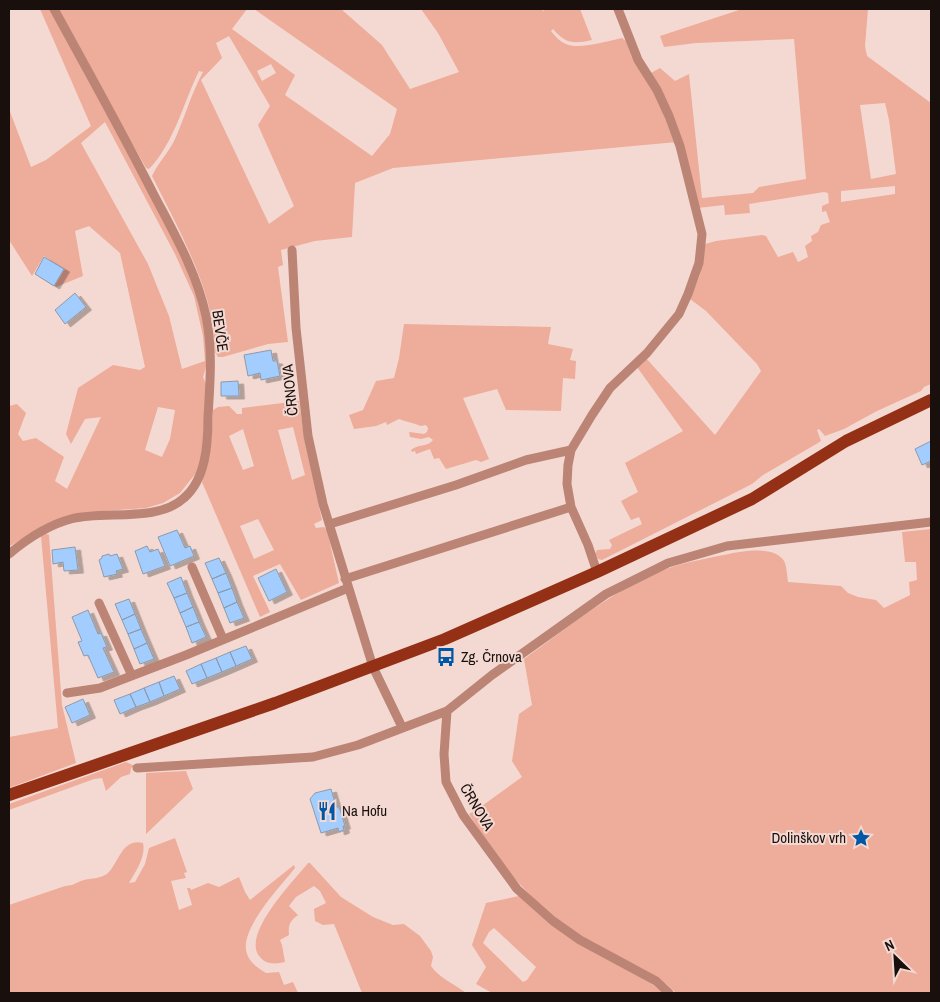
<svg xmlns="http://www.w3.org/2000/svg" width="940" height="1002" font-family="'Archivo Narrow',sans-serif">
<defs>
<filter id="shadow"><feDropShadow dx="5.5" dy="3" stdDeviation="0" flood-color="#0004"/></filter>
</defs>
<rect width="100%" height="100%" fill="#f4d9d2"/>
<path fill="#eeac9a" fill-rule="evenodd" d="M40,9H50L126,148L180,252L197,297L205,329L208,360L203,377L207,386L202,456L196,473L180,493L163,503L146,508L103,511L20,540L10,546L9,545V406L17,404L26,413L18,434L23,441L36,438L64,457L55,481L67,489L101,417L85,419L71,444L66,434L78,388L113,365L140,370L145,367L120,253L89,226L75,231L83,276L56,287L54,285L62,269L44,256L32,276L9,240V109L31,167L46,160L91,126ZM105,122L175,254L194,296L203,336L205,361L182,369L169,316L148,264L81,143ZM158,407L175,410L170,439L162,457L145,450Z
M58,9H247L232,29L295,75L285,95L372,156L390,134L397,109L254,9H341L382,45L410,89L459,72L438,33L421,9H540L544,11V9H580L592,40C573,44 566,44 553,29L551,31C555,36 560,42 566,44C579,50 608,41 622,38L626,41L632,57L656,95L677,142L393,168L355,183L352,237L315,241L281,250L283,265L278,267L288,342L268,344L223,357H218L215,352C214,335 212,319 208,303C196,259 172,216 152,176C158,163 169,152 175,139C185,117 191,94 203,72L199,71C183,104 174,143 149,169L146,168L98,84ZM229,36L270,106L258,125L294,206L269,224L201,80L222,58L216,43ZM271,64L276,73L262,81L257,71Z
M742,9H868L865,46L867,56L931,103V384L924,387L921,391L877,411L844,429L825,436L819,429L817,430L821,441L818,443L763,475L752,484L602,560L598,559L595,554L597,550L610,549L612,545L609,540L642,524L639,517L631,520L621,501L638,492L625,463L683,431L637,367L646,358L715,435L761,371L757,364L706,311L690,299L700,275L705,244L716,241L762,235L766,236L778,257L793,252L798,262L808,257L805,246L812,241L811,236L818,232L821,225L830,222L826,211L822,212V206L829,203L828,193L824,192L749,204L750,213L725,215L724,205L698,208L649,74L660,68L675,81L689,74L702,198L753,193L759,187L806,179L794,39L696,43L664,47L660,36ZM885,103L889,120L896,174L871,179L860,105ZM895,186V194L841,202V191Z
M404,324L551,327L548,344L573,349L570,360L576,361L575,379L563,378L561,411L506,410L497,389L463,398L489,459L481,462L476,460L446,469L439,458L434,459L430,449L416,454L415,451L412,452L411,450C417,444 428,447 433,440L429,437L421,439L410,437L409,432L424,434L427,432L428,428L426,425L421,426C413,423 407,422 399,419L387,425L386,422L376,426L354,429L349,415L363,410L376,381L394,378L399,358Z
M299,401L304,437L322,520L314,524L316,528L324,527L327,530L339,583L301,600L280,564L253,576L270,612L260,617L202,482L211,446L213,410L218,407L229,406L237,414H242V408ZM293,427L305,475L292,480L278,430ZM243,429L254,466L243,470L229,436ZM258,519L274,550L254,559L240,526Z
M931,529V993H676C652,968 617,959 588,941C536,910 500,865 469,814L479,808L522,777L512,761L519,714L532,705L524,659C570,626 613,590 666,569C686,562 708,558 729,554C743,551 778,545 785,563C787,569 787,576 788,582L841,586L848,593L858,597L876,600L884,608L910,595L909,582L917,580L916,562H905L902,532Z
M45,533L49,535L62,705L76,763L9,788V737L58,728L41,536Z
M126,762L135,766L131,768L130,774L121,777L106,791L102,778L94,779L9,810V804Z
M186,771L193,789L146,834V773Z
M175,838L187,872L184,873L186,878L171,881L179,910L192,905L187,888H190L191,890L208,883L219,887L239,877L245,892L250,900L294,865L295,868C281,886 238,930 247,954C250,963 258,968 266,973L279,972L284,985L293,982L298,993H9V905L65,886C73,886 77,882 84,880C92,878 99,879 107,874C119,864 121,838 143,843C146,857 136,871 129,883L135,882L145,864L149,848Z
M308,863H310L341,897L373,917L393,925L404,924L420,936L431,951L433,957L431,966C439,978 455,984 466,993H362L334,924L323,925L315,921L314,909L326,903L320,891L314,886L296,897L289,906L298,915C290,921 288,925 289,935L280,940L282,945L285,962C276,964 266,965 260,957C240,935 294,881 308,863Z
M519,896L585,947L652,984L663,993H563L561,992L560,993H492L476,984L486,967L472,945L486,903ZM494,928L536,967L527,980L523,982L483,943L489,932Z"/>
<path fill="#a3cdfe" stroke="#8b9aac" filter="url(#shadow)" d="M44,257L64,269L54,286L35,274Z
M75,293L86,307L65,324L55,310Z
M271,350L273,361H277L280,376L261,380L260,373L248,376L244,355Z
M238,381L239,396H221V382Z
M931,441V461L922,465L915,449Z
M177,530L185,548L190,546L194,556L170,566L158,537Z
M147,546L150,552L158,549L165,566L143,574L135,551Z
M75,547L78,570L64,571L63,562L53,564L52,550Z
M109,554L110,556L117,554L123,569L116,571L117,574L104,577L99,560L102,558V556Z
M219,558L226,573L212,579L205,563Z
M276,569L287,592L269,601L258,578Z
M226,573L232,588L218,593L212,579Z
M181,577L187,593L174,598L167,583Z
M232,588L237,602L224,608L218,593Z
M187,593L193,607L180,613L174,598Z
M129,599L135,614L122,620L115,604Z
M237,602L244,618L230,623L224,608Z
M193,607L199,622L186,627L180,613Z
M88,610L98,634L101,633L107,647L103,648L114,672L98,678L88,655L84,656L78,642L82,641L72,617Z
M135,614L141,629L128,634L122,620Z
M199,622L206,637L192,643L186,627Z
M141,629L147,643L134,649L128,634Z
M147,643L154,659L140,664L134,649Z
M246,646L252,659L236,666L230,652Z
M230,652L236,666L222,672L216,658Z
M216,658L222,672L207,678L201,664Z
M201,664L207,678L192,684L186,671Z
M174,676L180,689L164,696L159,682Z
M159,682L164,696L150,702L144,688Z
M144,688L150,702L136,707L130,694Z
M130,694L136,707L120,714L114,700Z
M83,699L90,715L72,723L65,707Z
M331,789L336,806L340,809L345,826H343L344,830L339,832L338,828L321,833L310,799L315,793Z"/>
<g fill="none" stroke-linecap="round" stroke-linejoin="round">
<path stroke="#bc8475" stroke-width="9" d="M292,250L296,328L308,436L323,504L373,667L402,727
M330,524L456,485L526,460L571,450
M9,554C27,539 48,525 71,519C104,510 157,523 184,498C206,479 208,444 208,417C210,383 213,350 206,316C197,273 174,233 154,195C122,132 88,71 54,9
M192,567L223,639
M597,572L588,545L571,507L567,484L568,465L571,450L592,415L610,388L647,353L679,314L688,294L699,263L702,234L680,146L669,116L657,90L638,60L618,9
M345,579L571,507
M99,603L132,676
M67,693L100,688L186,655L348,588
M447,711L444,754L446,782L463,815L517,889L553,921L580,940L656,981L669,993
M137,768L313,757L358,745L447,711L492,675L606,594L668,563L727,546L931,522"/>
<path stroke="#933015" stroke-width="12" d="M9,795L275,703L445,639L597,572L752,499L846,441L931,400"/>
</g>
<defs>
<g id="bus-bare" transform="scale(1.5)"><path d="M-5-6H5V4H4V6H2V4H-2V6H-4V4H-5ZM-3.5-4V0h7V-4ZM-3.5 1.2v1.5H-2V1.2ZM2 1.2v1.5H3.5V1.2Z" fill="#0057a5" stroke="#f4d9d2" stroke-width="2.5" paint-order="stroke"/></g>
<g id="restaurant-bare" transform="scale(1.5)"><path d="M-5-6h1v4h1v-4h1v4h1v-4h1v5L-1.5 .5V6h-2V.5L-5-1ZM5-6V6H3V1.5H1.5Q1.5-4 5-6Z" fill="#0057a5" stroke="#f4d9d2" stroke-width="2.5" paint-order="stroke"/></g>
<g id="sight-bare" transform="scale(1.5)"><path d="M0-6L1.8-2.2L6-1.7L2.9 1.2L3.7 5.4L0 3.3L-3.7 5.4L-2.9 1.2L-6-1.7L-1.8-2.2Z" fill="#0057a5" stroke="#f4d9d2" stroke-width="2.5" paint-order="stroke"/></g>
</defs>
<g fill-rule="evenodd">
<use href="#bus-bare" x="446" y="657"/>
<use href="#restaurant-bare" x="327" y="811"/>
<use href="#sight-bare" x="861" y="838"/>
</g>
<g text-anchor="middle" stroke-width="4" stroke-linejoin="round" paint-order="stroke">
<g font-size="15" fill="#19100e" stroke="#f4d9d2">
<text transform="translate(220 331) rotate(82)" y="5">BEVČE</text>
<text transform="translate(290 390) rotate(-96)" y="5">ČRNOVA</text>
<text transform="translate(477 807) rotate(59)" y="5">ČRNOVA</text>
</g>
<g font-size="15" fill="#19100e" stroke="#f4d9d2" text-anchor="start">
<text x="461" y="662">Zg. Črnova</text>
<text x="342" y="816">Na Hofu</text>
<text x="846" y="843" text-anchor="end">Dolinškov vrh</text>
</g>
</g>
<rect width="940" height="1002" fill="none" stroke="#19100e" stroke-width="20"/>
<g transform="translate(895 957) rotate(335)" stroke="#f4d9d2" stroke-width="4" paint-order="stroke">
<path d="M0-4L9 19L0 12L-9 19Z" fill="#19100e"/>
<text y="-8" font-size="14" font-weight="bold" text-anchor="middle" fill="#19100e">N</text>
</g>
</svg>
